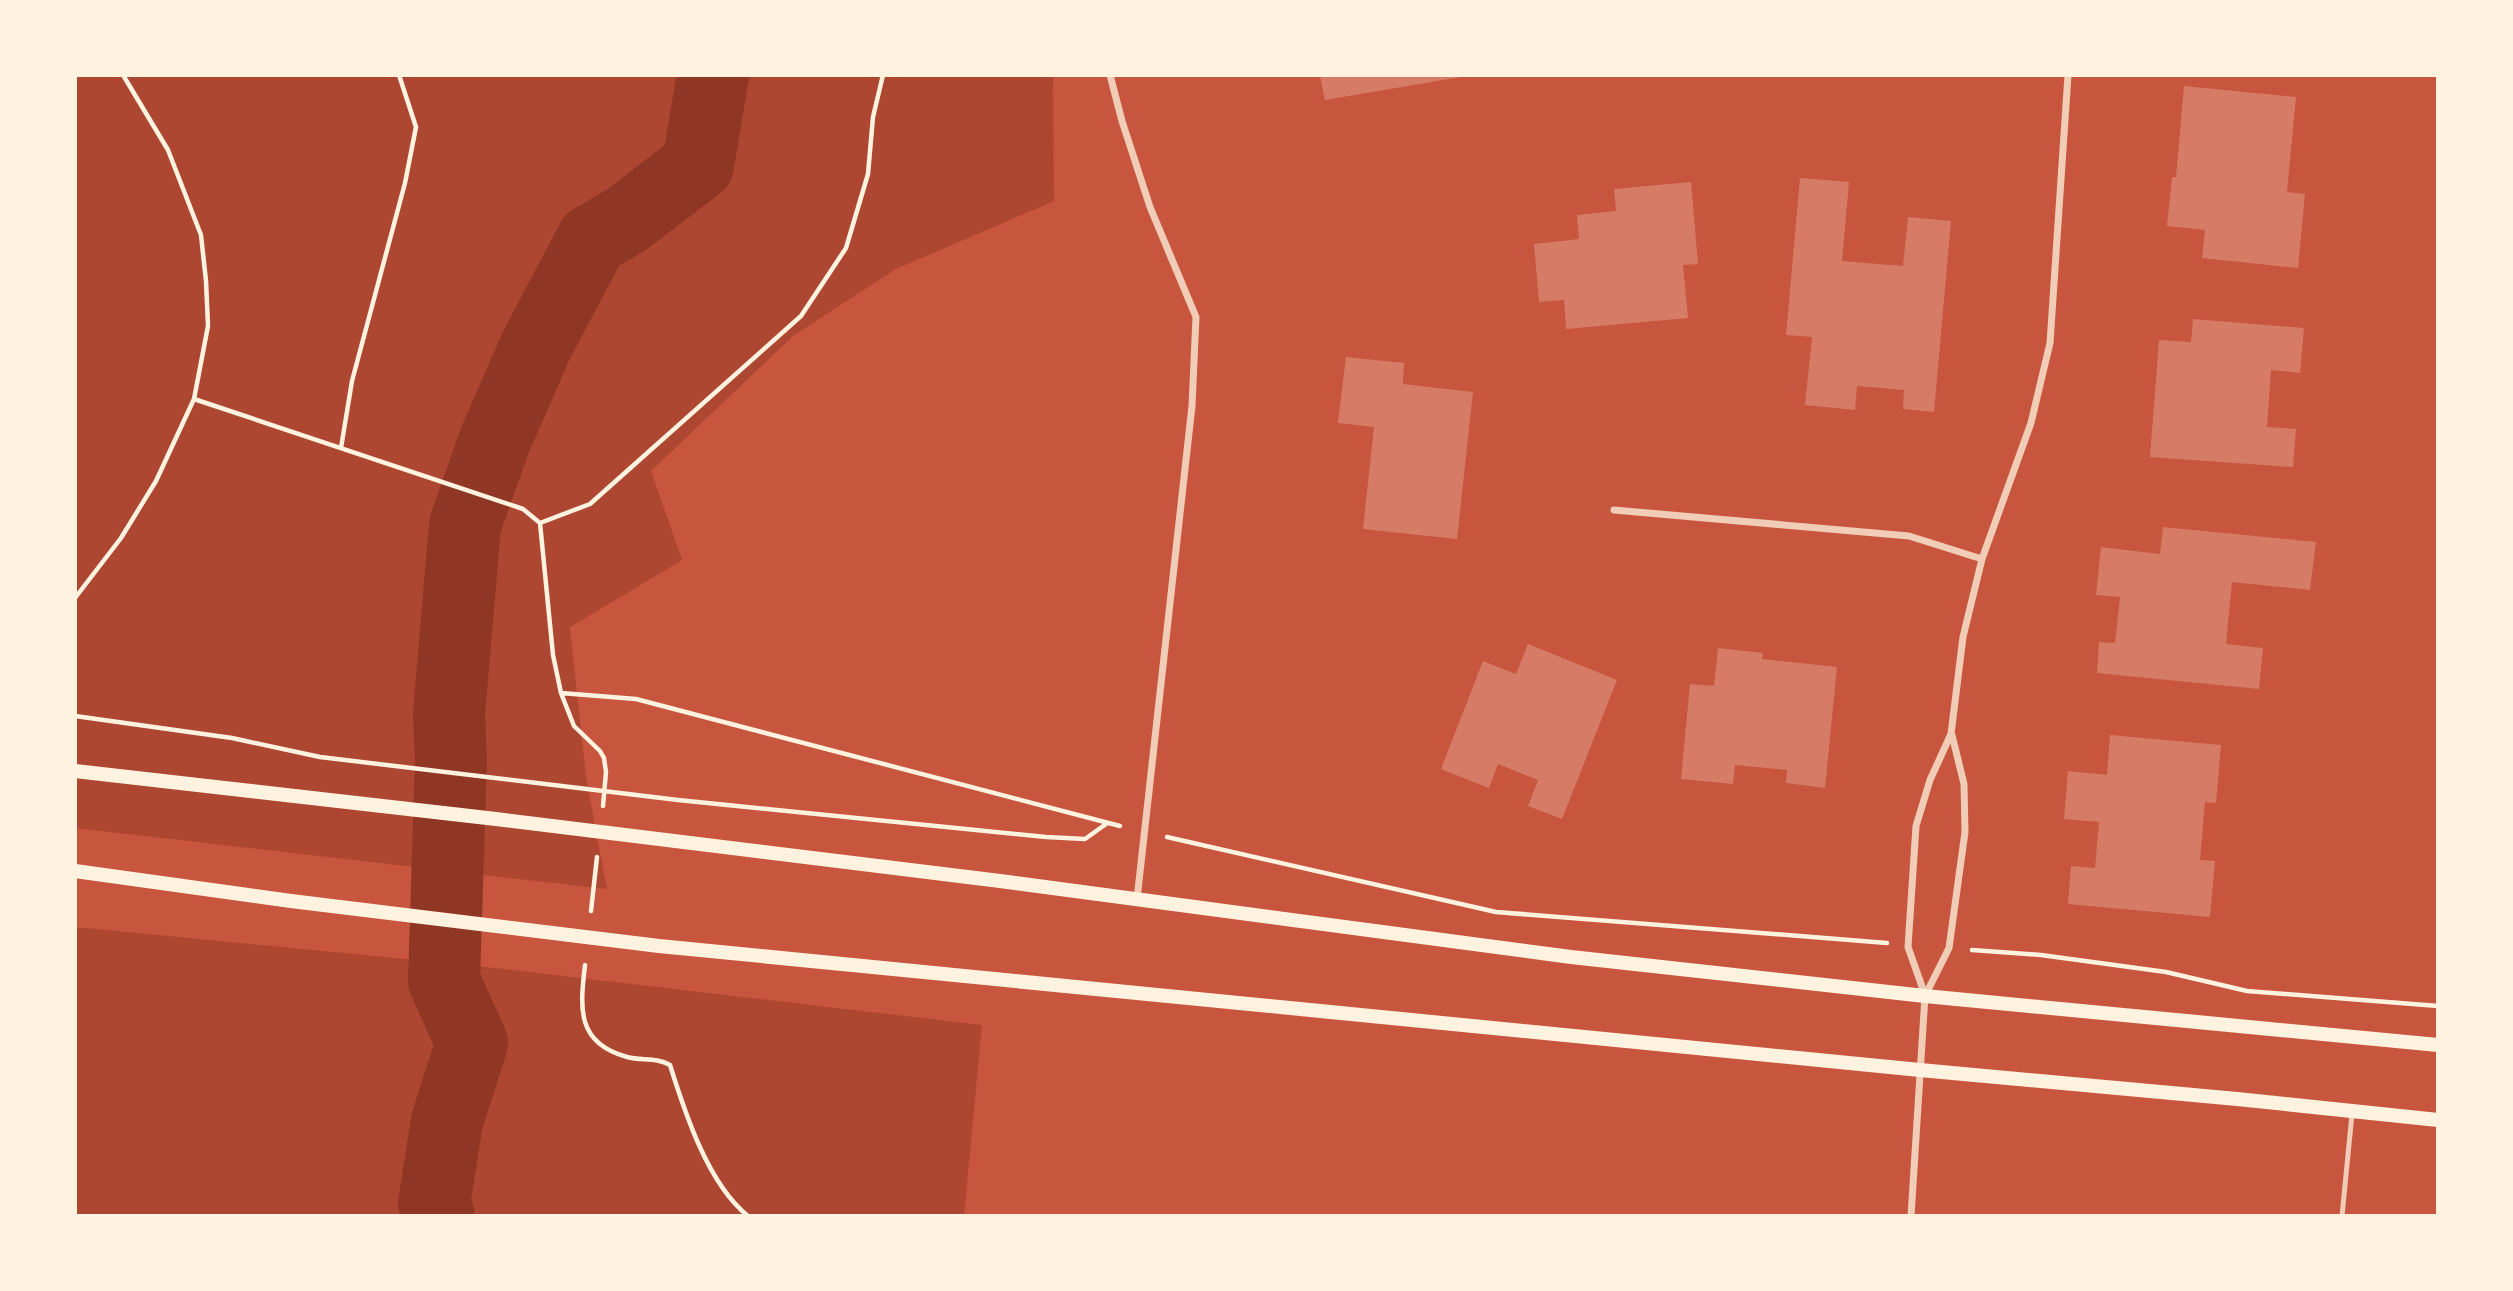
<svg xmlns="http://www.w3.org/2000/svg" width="2513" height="1291" font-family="Inter,sans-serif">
<rect width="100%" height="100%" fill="#c8553d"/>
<path fill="#ae4732" d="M75,75H1053L1054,201L896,269L793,336L651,471L682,560L570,627L586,777L607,889L75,828Z
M75,927L477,966L982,1025L964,1216H75Z"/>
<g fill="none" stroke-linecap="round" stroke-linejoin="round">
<path stroke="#8f3625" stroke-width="72" d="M439,1216L434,1204L447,1121L472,1043L444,981L451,759L449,714L465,525L495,440L536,346L592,240L626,220L698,165L713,75"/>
</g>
<path fill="#d67c66" d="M1320,75H1461V77L1325,100Z
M2184,86L2296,97L2287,192L2305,194L2298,268L2202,258L2205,230L2167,226L2172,177H2176Z
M1800,178L1849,182L1842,261L1903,266L1908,217L1951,221L1934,412L1903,409L1904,390L1857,386L1855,410L1805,405L1812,337L1786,335Z
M1691,182L1698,264L1683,265L1688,318L1566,329L1564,300L1539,302L1534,244L1579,239L1577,215L1616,211L1614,189Z
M2193,319L2304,328L2300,373L2271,370L2267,427L2296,429L2293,467L2150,457L2159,340L2191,342Z
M1346,357L1404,363L1403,384L1473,392L1457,539L1363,529L1374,427L1338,423Z
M2163,527L2316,542L2310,590L2232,582L2226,644L2263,648L2259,689L2097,673L2099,642L2115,643L2120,597L2096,595L2101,547L2160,554Z
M1528,644L1617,680L1562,819L1528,806L1538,780L1498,764L1489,788L1441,769L1483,661L1516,674Z
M1718,648L1763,653L1762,659L1837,667L1825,788L1786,783L1787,770L1735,765L1733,784L1681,779L1690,684L1714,686Z
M2110,735L2221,745L2216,803L2205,802L2200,860L2215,861L2210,917L2068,904L2071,866L2095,868L2099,822L2064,819L2068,771L2107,775Z"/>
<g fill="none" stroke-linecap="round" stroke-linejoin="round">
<path stroke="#fff3e0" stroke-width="4.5" d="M194,399L523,509L540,523
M341,448L352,381L405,183L416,127L399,75
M75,598L121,538L156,481L194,399L208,326L206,281L201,235L168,150L123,75
M561,693L636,699L1120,826
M75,716L232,738L320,757L678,800L1046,837L1085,839L1106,824
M603,806L606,772L604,758L600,751L574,726L561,693L553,655L540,523L590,504L801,316L846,248L868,174L873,117L883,75
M1167,837L1496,912L1887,943
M591,911L597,857
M1972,950L2041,955L2166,972L2247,991L2438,1006
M585,965C580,1008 576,1043 627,1057C642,1061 656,1057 670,1065C685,1113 708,1184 748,1216"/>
<path stroke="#f1ccb7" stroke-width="5" d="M2342,1216L2352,1114"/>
<path stroke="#f1ccb7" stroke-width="7" d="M1110,75L1122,121L1150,207L1196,317L1192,406L1137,899
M1614,510L1909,536L1982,559
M1925,995L1908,947L1916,826L1930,780L1951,734L1963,637L1982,559L2031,423L2050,343L2068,75
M1911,1216L1925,996L1949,948L1965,832L1964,784L1952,735"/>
<path stroke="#fff3e0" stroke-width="14" d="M75,771L496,819L1000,881L1571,957L1925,996L2438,1045
M75,871L291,901L659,946L1920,1070L2237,1099L2438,1120"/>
</g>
<rect width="2513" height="1291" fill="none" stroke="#fff3e0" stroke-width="154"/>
</svg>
